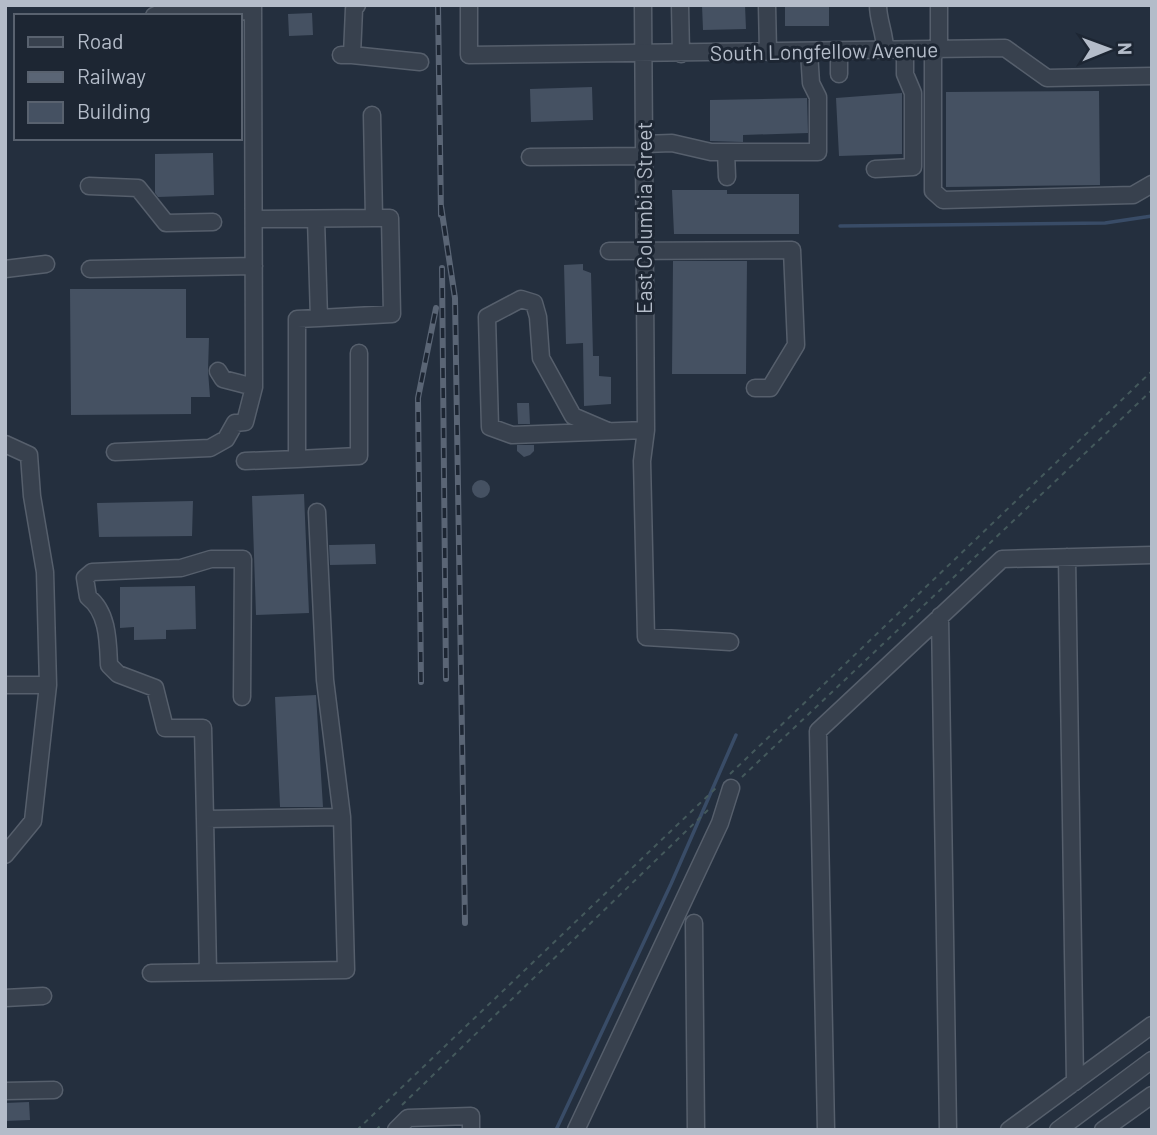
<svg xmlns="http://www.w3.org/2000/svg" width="1157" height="1135" font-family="Barlow,sans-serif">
<rect width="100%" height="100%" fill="#242f3e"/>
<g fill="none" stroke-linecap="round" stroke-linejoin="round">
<path stroke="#394c67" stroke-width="3.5" d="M840,226L1105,223L1152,216
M556,1130L671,884L736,735"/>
</g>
<path fill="#455162" d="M702,5H745L746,29L703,30Z
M785,5H829V26H785Z
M312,13L313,35L289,36L288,14Z
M592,87L593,120L531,122L530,89Z
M1099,91L1100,185L946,187V92Z
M902,93V154L839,156L836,98Z
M807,98L808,133L743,135V142L710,141V100Z
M213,153L214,195L158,197L155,193V154Z
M672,190H727V194H799V234H674Z
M673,261H747L746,374H672Z
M583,264V270L591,273L593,356H599V376L611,377V404L584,406L583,343L566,344L564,265Z
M70,289H186V338H209L208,371L210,397H191V414L71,415Z
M517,403H529L530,424H518Z
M517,445H534V451L530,455L524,457L517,451Z
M472 489a9 9 0 1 1 18 0a9 9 0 1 1-18 0Z
M304,494L309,613L256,615L252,496Z
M193,501L192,536L99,537L97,503Z
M375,544L376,564L330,565L329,545Z
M195,586L196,629L166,630V639L134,640V627L120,628V587Z
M316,695L323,807H280L275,697Z
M29,1102L30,1120L5,1121V1103Z"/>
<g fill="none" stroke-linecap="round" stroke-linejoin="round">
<g stroke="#565f6c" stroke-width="19">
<path id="minor" d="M469,5V55L1005,48L1047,78L1152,76
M643,5L646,430L642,461L646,637L730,642
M680,5L681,54
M767,5L768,52
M878,5C878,21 885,33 885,50
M939,5V50
M154,16C171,6 197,8 216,12
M216,16V12L253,11
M933,50V191L943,200L1133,195L1152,184
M839,51V74
M341,55H352L354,9L357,5
M352,55L420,62
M644,144L672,143L711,152H818V97L811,83L809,52
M726,152L727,177
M530,157L644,156
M875,169L913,167V93L905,74V50
M89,186L138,188L166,223L213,222
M254,219L374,218L372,115
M316,219L319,318L297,319V459L359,456V353
M609,251L792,250L796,345L770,388H755
M5,269L46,264
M90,269L254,266
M319,318L392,314L390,218H374
M218,371L223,379L254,387
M608,431L573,416L541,358L538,317L534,303L521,299L487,317L490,427L512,435L646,430
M5,444L29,455L32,496L45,572L48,685H5
M115,452L210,448L226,439L235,423L245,422L254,387L253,5
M245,461L297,459
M1067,557L1075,1082
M940,616L948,1130
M242,697L243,559H211L181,568L92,572L85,578L88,597C108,612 108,641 109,665L118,674L155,688L165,728H203L205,819L342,817L325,680L317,512
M205,819L208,972
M5,855L33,821L48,685
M694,923L696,1130
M151,973L346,970L342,817
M5,998L43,996
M5,1091L54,1090
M396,1130L408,1118L471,1116V1130
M576,1130L720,823L731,788
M826,1130L818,731L1002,559L1152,555
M1009,1130L1152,1025
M1058,1130L1152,1060
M1103,1130L1152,1095"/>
</g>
<path stroke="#44595c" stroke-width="2" stroke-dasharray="5 5" stroke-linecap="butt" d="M730,774L1152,371
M742,777L1152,390
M402,1105L708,810
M357,1130L716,788
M376,1130L383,1123"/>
<use href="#minor" stroke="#38414e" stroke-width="16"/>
<g stroke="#5a6575" stroke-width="6">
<path id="rail" d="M438,5L441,215
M441,206L455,298L465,923
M442,268L446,679
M421,682L418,398L436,308"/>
</g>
<use href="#rail" stroke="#1d2633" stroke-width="3.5" stroke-dasharray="10" stroke-linecap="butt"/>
</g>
<g text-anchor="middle" stroke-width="6" stroke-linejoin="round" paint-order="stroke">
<g font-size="21" fill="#b4bcc9" stroke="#1d2633">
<text transform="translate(824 52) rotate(-1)" y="7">South Longfellow Avenue</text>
<text transform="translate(645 218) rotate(-90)" y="7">East Columbia Street</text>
</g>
</g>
<rect width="1157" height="1135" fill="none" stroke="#b4bcc9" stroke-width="14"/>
<rect x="14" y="14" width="228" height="126" fill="#1d2633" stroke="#59626f" stroke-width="2"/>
<rect x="28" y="37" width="35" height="10" fill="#38414e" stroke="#59626f" stroke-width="2"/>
<text x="77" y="49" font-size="21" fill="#b4bcc9">Road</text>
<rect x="28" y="72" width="35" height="10" fill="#5a6575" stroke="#59626f" stroke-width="2"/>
<text x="77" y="84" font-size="21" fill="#b4bcc9">Railway</text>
<rect x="28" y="102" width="35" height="21" fill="#455162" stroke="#59626f" stroke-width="2"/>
<text x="77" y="119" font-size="21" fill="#b4bcc9">Building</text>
<g transform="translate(1108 49) rotate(89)" stroke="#1d2633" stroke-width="5" paint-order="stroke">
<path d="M0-5L12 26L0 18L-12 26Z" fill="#b4bcc9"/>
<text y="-10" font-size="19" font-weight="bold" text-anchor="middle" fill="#b4bcc9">N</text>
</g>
</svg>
